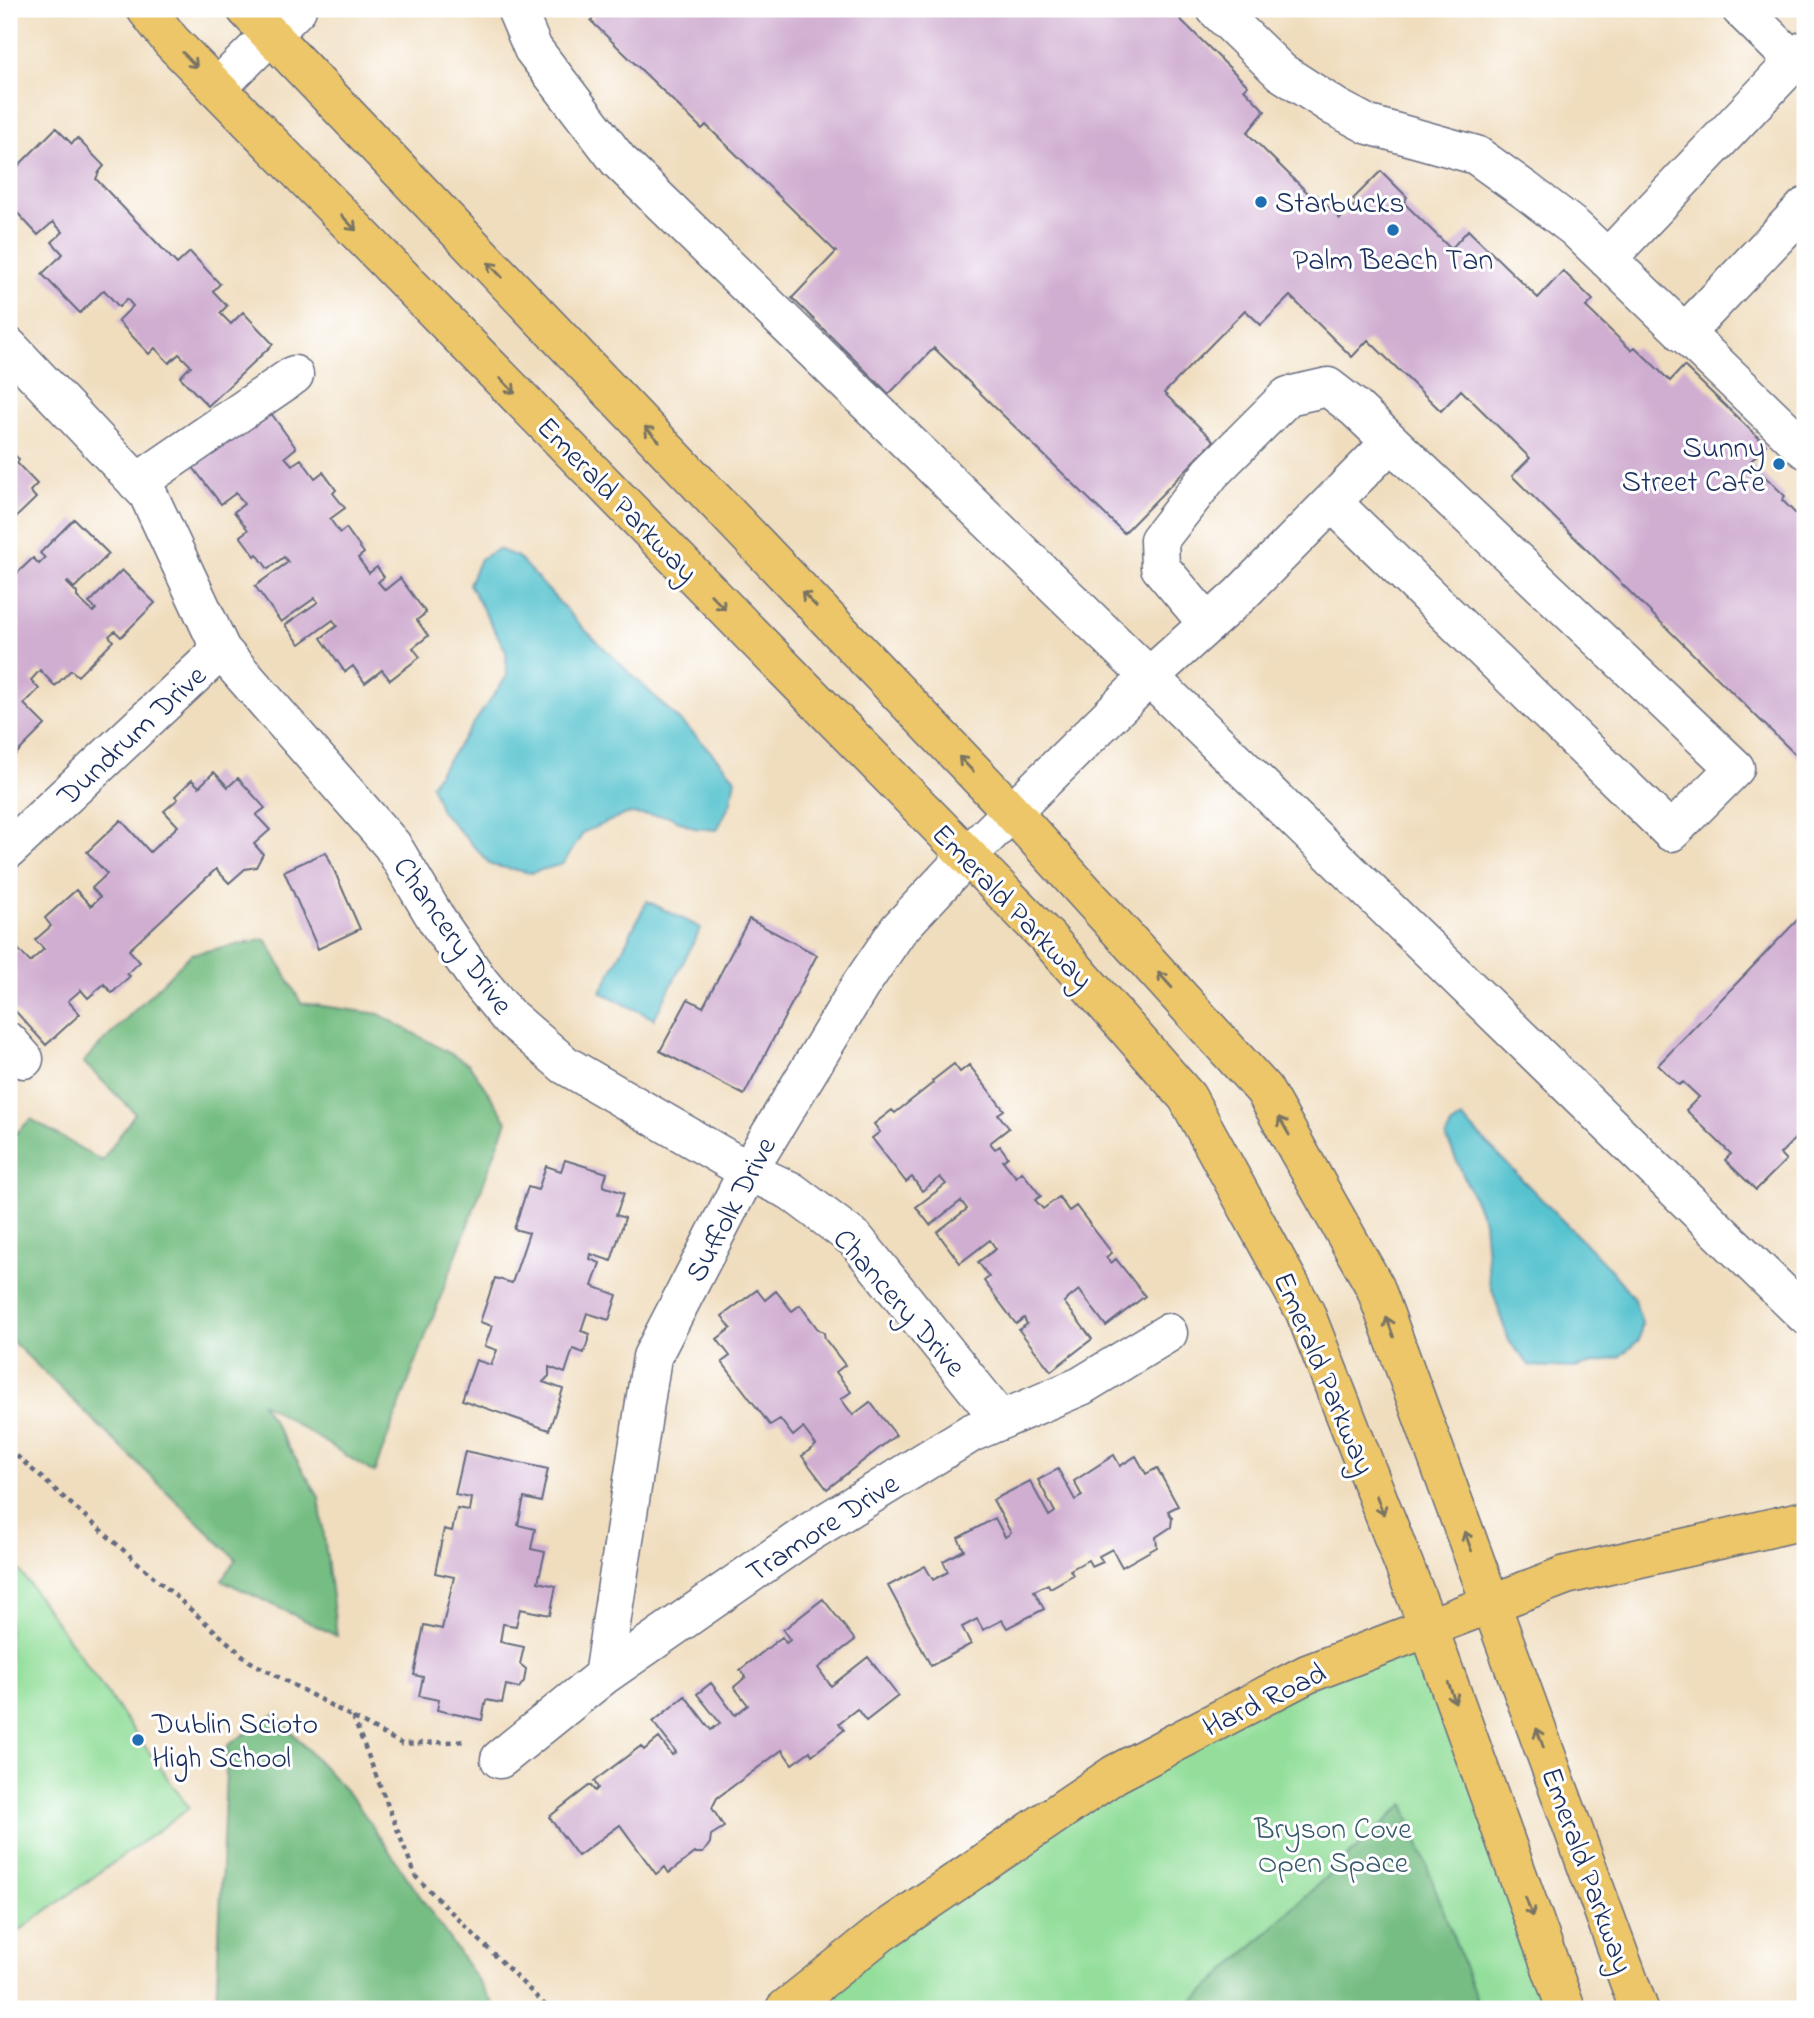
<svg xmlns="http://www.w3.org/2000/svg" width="1814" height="2018" font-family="'Indie Flower',sans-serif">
<rect width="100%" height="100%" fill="#fff"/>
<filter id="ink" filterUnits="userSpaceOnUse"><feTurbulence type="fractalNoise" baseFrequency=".0143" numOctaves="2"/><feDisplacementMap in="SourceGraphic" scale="14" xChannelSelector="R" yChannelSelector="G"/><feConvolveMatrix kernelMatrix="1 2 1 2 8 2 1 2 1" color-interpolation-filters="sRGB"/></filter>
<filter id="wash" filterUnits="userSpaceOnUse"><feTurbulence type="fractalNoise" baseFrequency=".00686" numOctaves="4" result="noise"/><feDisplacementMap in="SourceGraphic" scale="28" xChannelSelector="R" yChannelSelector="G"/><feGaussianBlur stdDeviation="1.57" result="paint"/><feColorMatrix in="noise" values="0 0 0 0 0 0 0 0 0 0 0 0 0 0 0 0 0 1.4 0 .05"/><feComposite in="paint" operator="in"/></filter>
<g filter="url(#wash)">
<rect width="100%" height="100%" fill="#f0ddbe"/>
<path fill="#92de9a" stroke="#56867c" stroke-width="2" d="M9,1556L189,1808L9,1938Z
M1429,1629L1566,2009H785L1115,1774Z"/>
<path fill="#75bd82" stroke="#487670" stroke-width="2" d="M266,939L301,1003L379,1014L469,1064L507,1121L374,1473L261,1402L319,1497L337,1636L222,1580L236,1559L9,1338V1140L31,1119L102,1161L135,1113L83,1062L191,954Z
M275,1714L355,1801L497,2009H216L227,1746Z
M1404,1804L1480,2009H1185Z"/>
<path fill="#56c3cf" stroke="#387996" stroke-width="2" d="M498,549L518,557L581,626L700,740L735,778L731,802L717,830L694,828L669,816L626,814L584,832L563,864L531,873L491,865L441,811L431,784L507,676L506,651L469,584L480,559Z
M647,901L701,928L654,1019L601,992Z
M1462,1118L1611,1270L1633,1297L1642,1323L1639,1340L1619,1357L1574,1368L1530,1366L1509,1341L1489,1280L1484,1221L1446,1137L1451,1126Z"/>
<g id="blocks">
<path fill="#d0aed1" d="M586,9H1170L1248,86L1244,89L1265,111L1247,133L1313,198L1317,195L1340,219L1357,203L1353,199L1381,171L1407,197L1404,203L1451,249L1468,230L1538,298L1563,271L1593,300L1586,307L1631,350L1635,347L1670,381L1684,366L1766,445L1750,462L1785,496L1782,500L1797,515L1805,506V764L1512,476L1530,458L1461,390L1441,411L1368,340L1352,357L1290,296L1261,325L1245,310L1164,393L1214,441L1124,533L934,348L889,394L792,298L836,252L706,125L702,129L591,21L594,17Z
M56,128L72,144L77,138L104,166L99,172L96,179L177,264L190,252L220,284L213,291L227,306L220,313L231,324L243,312L273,344L208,406L180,377L191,366L179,354L169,363L155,348L149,354L118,321L133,306L127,299L119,307L104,290L80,313L42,274L63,254L52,242L63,232L53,222L38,235L10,205L15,200L9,193V175Z
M268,409L296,448L285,457L292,465L301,459L315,478L323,472L336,490L333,493L345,508L330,519L340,533L346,528L364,553L358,558L369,573L377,567L384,577L378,582L385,590L400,578L426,613L417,620L428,636L413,648L420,657L390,680L382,670L365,683L353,666L345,672L321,638L337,626L333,620L300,644L285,625L318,602L315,598L281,622L255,586L288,562L284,557L268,569L257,554L255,556L240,536L248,530L234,512L244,504L236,493L221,504L192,466Z
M12,453L19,459L17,463L37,484L30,491L36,498L9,524V454Z
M74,519L109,554L74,588L68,582L67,583L77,593V597L93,612L96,609L89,603L122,570L155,603L121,637L115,631L109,636L113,641L78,676L71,670L55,686L40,670L31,680L39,689L24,704L45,725L12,758L9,755V581L33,558L39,564L45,558L40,553Z
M214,772L228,787L238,778L265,808L256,815L270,830L254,844L263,854L256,867L245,869L229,883L216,869L129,950L140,962L127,974L130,976L112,993L104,984L88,998L81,990L68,1001L80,1014L46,1045L9,1004V958L18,949L30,962L44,949L35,940L51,926L45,918L76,890L91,906L100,897L92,888L107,874L87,852L121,820L150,852L178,826L164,811L178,799L175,796L192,780L199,787Z
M326,852L360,929L318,949L284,871Z
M1805,912V1128L1780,1154L1786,1160L1756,1190L1725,1160L1731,1154L1686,1110L1699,1097L1683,1082L1679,1085L1658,1065Z
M749,919L817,955L744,1095L660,1051L688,999L703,1007Z
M954,1064L960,1072L969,1065L1004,1110L998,1114L1009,1128L990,1143L995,1149L1000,1146L1008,1157L1003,1161L1016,1177L1022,1172L1041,1196L1035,1200L1043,1209L1059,1197L1069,1211L1076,1206L1112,1253L1106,1257L1111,1263L1116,1259L1145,1296L1106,1326L1079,1290L1064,1302L1092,1339L1051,1371L1019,1330L1027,1324L1024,1318L1016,1324L984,1281L989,1277L978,1262L996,1249L990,1240L960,1263L937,1232L967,1209L961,1201L930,1225L916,1207L946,1184L940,1177L922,1191L912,1177L906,1182L872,1138L880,1132L874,1124L892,1110L895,1113L933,1083L932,1081Z
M565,1160L607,1173L603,1186L624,1193L616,1215L625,1218L611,1261L591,1254L590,1259L600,1263L592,1286L617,1295L609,1320L587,1313L581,1331L590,1334L584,1353L573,1349L565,1373L549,1367V1376L543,1382L563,1389L549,1430L462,1400L476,1360L491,1365L497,1350L485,1346L492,1326L480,1322L495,1278L512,1283L529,1233L514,1229L528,1187L538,1190L546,1166L561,1171Z
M757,1290L765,1300L776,1291L792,1311L800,1305L817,1328L824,1333L825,1339L845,1365L836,1372L851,1392L841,1399L853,1415L870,1402L896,1435L827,1489L802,1456L816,1445L803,1428L793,1436L780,1419L770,1425L722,1362L730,1356L717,1339L731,1328L722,1316Z
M465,1451L548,1469L541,1502L524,1498L518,1525L535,1529L531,1549L545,1552L538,1582L556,1586L550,1615L520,1609L516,1626L503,1624L500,1642L524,1647L520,1664L526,1669L524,1681L519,1688L506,1685L502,1703L486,1700L482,1720L437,1710L439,1700L419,1696L423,1677L414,1675L424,1625L442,1629L454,1577L435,1573L444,1529L452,1531L457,1509L469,1511L471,1498L455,1495Z
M1114,1455L1120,1466L1136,1456L1146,1474L1157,1468L1178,1506L1168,1511L1172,1518L1171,1527L1156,1537L1157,1547L1122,1567L1112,1549L1099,1556L1103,1562L1092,1567L1088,1560L1070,1570L1073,1575L1050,1588L1048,1584L1034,1591L1044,1609L1007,1628L1002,1620L983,1630L977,1619L962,1627L971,1644L931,1666L888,1586L925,1566L933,1580L948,1572L943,1561L964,1550L958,1538L995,1518L1005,1537L1011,1533L993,1500L1030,1481L1049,1516L1055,1512L1038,1480L1058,1469L1075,1500L1082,1496L1074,1481Z
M823,1599L855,1640L818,1668L831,1686L868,1657L898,1696L866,1721L857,1709L839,1723L844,1730L812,1755L810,1751L792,1764L782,1750L717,1798L712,1808L724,1827L711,1835L710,1843L703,1853H695L669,1873L665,1867L656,1874L620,1825L578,1856L549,1817L590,1785L595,1791L598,1788L594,1781L641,1746L644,1750L659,1738L672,1755L676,1752L653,1722L685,1696L711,1730L720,1723L697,1694L711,1683L735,1715L748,1705L734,1687L746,1677L740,1670L782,1637L786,1643L790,1640L783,1630Z"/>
</g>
</g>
<g filter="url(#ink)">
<use href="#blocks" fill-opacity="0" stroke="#666c80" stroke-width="2"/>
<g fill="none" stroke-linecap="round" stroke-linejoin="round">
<g stroke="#666c80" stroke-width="41">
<path id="minor" d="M516,9L533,49L618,160L1805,1315
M1216,9L1281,72L1335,107L1369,125L1476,155L1525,190L1575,228L1805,449
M1741,9L1794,61
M217,88L297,9
M1607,259L1805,50
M1684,334L1805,207
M9,347L148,494L221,650L392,845L438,922L479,981L507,1015L565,1065L748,1171L791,1191L856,1240L1001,1420
M137,483L294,375
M1208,624L1160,567L1159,540L1211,473L1288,396L1328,387L1355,408L1735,768L1671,832L1332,502
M9,849L221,650
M9,1042L24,1059
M603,1676L652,1357L748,1171L860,986L898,930L967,856L1149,677L1240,595L1390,443
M500,1759L603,1676L807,1534L971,1433L1081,1386L1168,1333"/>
</g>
<g stroke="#666c80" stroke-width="41">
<path id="major" d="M146,9L171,41L1046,936L1187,1097L1305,1312L1429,1629L1566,2009
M246,9L1013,813L1264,1090L1375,1287L1639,2009
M785,2009L882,1932L1115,1774L1307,1674L1566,1575L1805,1520"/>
</g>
<path stroke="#666c80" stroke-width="4.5" stroke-dasharray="5 5" stroke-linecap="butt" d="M9,1449L249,1661L402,1744L467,1741
M353,1717L416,1877L549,2009"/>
<use href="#minor" stroke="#fff" stroke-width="38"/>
<use href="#major" stroke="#ecc669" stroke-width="38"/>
</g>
<defs><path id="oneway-shaft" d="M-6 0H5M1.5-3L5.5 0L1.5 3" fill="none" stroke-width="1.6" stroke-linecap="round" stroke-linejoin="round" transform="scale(1.75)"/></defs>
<g stroke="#797363">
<use href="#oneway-shaft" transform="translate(190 60) rotate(46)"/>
<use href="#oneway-shaft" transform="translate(349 223) rotate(46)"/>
<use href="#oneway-shaft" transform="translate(495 270) rotate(-134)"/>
<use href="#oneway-shaft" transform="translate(508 386) rotate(46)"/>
<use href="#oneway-shaft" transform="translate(652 434) rotate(-134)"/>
<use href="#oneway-shaft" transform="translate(809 599) rotate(-134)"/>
<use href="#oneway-shaft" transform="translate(718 602) rotate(46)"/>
<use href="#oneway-shaft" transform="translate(966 764) rotate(-134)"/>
<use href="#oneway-shaft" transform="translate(1165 980) rotate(-132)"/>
<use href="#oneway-shaft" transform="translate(1284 1126) rotate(-120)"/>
<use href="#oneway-shaft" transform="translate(1390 1327) rotate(-110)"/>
<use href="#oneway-shaft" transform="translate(1380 1505) rotate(69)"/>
<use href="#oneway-shaft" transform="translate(1468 1541) rotate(-110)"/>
<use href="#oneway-shaft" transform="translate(1452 1693) rotate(70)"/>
<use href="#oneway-shaft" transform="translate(1540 1738) rotate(-110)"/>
<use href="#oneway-shaft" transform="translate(1529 1907) rotate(70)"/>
</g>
</g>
<g fill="#1f6fb2" stroke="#fff" stroke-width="2.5">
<circle cx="1261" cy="202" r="7"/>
<circle cx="1393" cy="230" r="7"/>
<circle cx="1779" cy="464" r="7"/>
<circle cx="138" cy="1740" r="7"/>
</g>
<g text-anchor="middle" stroke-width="6" stroke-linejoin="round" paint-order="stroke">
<g font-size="30" fill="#1b2f5e" stroke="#fff" text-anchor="start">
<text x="1275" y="212">Starbucks</text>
<text x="1393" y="269" text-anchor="middle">Palm Beach Tan</text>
<text x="1765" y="457" text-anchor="end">Sunny<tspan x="1765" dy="34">Street Cafe</tspan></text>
<text x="152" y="1733">Dublin Scioto<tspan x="152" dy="34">High School</tspan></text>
</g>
<g font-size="30" fill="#1b2f5e" stroke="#fff">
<text transform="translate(618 499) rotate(46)" y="10">Emerald Parkway</text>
<text transform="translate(131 735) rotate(-43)" y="10">Dundrum Drive</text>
<text transform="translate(1013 906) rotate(46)" y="10">Emerald Parkway</text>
<text transform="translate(454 935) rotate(55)" y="10">Chancery Drive</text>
<text transform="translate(730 1209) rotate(-62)" y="10">Suffolk Drive</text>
<text transform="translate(900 1302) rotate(49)" y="10">Chancery Drive</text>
<text transform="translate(1325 1373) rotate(67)" y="10">Emerald Parkway</text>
<text transform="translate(822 1527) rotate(-33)" y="10">Tramore Drive</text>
<text transform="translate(1264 1699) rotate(-26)" y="10">Hard Road</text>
<text transform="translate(1588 1870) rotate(70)" y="10">Emerald Parkway</text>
</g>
<g font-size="30" fill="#395b6d" stroke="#fff">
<text x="1333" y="1838">Bryson Cove<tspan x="1333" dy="34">Open Space</tspan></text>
</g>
</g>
<rect width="1814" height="2018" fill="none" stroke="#fff" stroke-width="35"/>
</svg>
